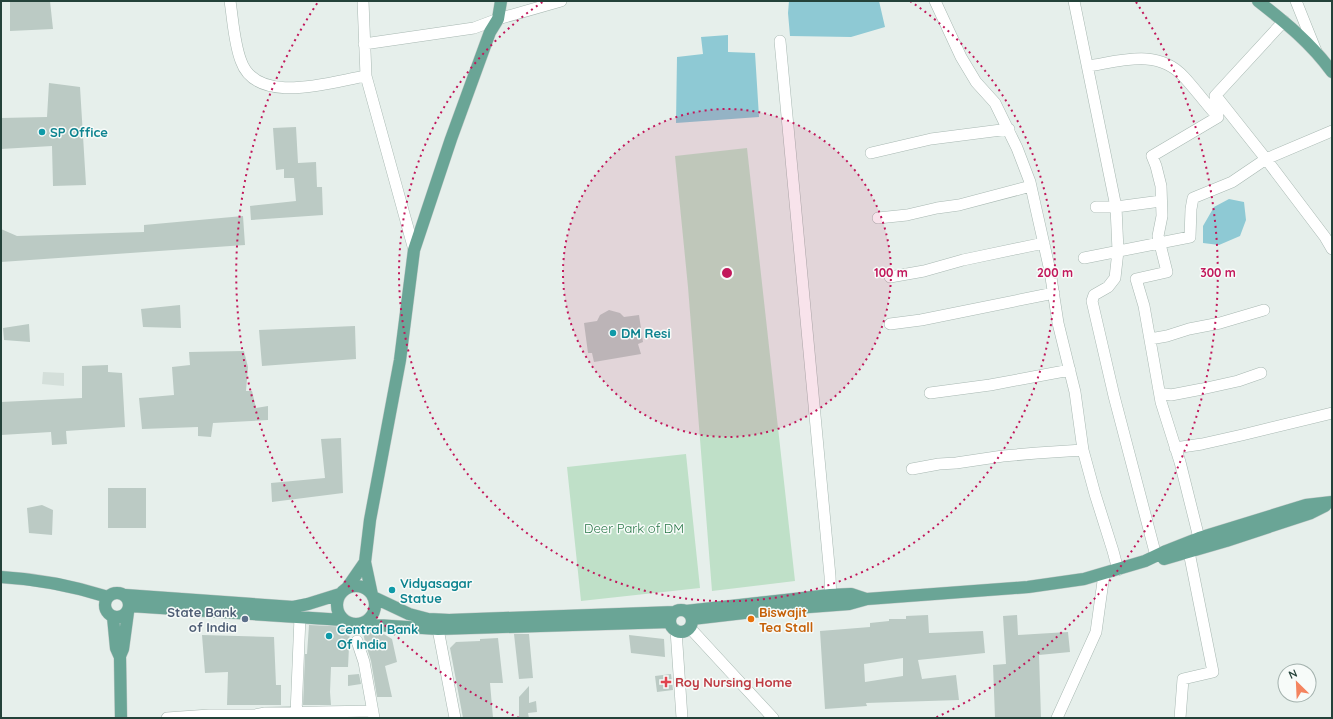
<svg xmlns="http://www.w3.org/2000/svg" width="1333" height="719" font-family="Quicksand,sans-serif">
<rect width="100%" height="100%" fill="#e6efeb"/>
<path fill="#d4dfda" d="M43,372L64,373V386L42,384Z"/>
<path fill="#bfe0c8" d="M747,148L795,581L712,591L688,287L675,156Z
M686,454L700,588L581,601L567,467Z"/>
<path fill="#8ec9d4" d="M789,1H879L885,27L851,37L790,36L788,13Z
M728,35V52L755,53L759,117L676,123L677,57L703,54L701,37Z
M1229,199L1244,202L1246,220L1240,236L1219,245L1203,243V226L1214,207Z"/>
<path fill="#bbcac4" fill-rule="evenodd" d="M10,1H50L53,29L10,31Z
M49,83L80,87L86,185L53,186L52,146L1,149V118L47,117Z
M296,127L298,163L316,162L317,187H322L323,215L251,220L250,206L296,201L294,178H284V169L276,170L273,128Z
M243,216L245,245L1,262V229L17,236L144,232V225Z
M180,305L181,328L143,327L141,309Z
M609,310L620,313L624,317L639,315L643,342L638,344L641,354L594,362L592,353H588L584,323L597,321L600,315Z
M29,324L30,342L4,340L3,328Z
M355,326L356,359L262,366L259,330Z
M244,351L248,367L246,391H252L256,408L268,406V420L213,423L211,437L198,436V427L142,429L139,398L174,395L172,367L190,365L189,352Z
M108,365V372L122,373L125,427L66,431L67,444L52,445L51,432L1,435V402L82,398V366Z
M341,438L343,493L272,502L271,483L325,478L321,439Z
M108,488H146V528H108Z
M42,505L53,510L52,535L29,533L27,508Z
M928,615L929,633L983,631L985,653L918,660L922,679L956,675L959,700L866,703L867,706L825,709L820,631L870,627V623L889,621V619H906V616ZM903,658V676L865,682L864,664Z
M1017,615L1018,635L1068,632L1070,652L1039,655L1041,718H995L993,665L1006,664L1003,616Z
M309,625L350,627L348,667H331L330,692L331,705H303L305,654H307Z
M363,632L382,633L392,639L397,662L385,666L392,697H377L371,661L365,642Z
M514,634H529L533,678L519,679Z
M202,635L274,637L276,685H281V705H227L228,672L205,673Z
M629,635L664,639L665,657L631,653Z
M498,638L503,683H490L493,718H463L450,648L456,642L480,641V639Z
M359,674L361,684L348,686V675Z
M671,674L673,690L657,692L655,676Z
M529,686V703L536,701L537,712L528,713L529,718H519V697Z"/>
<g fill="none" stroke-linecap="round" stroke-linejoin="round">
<g stroke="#a8b8b2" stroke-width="12">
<path id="minor" d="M230,1C233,20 234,43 241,61C257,107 333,81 366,76L414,250
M363,1L366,76
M935,1L961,57L976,82L995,103L1017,148L1030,182L1050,271L1058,323L1075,392L1083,450L1095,494L1113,551L1118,570
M1074,1L1116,207L1118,251L1115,278L1108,287L1094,295L1092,301L1114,396L1156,556
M1296,1L1316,51
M780,41L830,576L831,603
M364,44L474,28L498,19L561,1
M1088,66C1121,61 1158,48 1184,77C1196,90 1206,104 1218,117
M1216,96L1266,159L1325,237L1332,249
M871,153L931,139L1009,129
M1096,207H1116L1161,201
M878,218L907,215L937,208L959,205L1031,186
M1084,258L1190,237L1191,209L1193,198L1232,182L1266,159L1332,131
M890,277L924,271L963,260L1044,243
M890,324L921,320L1054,293
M1150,339L1167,336L1189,329L1220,323L1264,310
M930,393L990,385L1070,370
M1160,393L1171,395L1202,389L1238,381L1261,373
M1175,448L1202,444L1242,435L1332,413
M912,469L939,464L956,463L1003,456L1037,453L1083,450
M1199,538L1180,462L1161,402L1144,306L1136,279L1167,272L1158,236L1162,216L1161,186L1156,166L1152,156L1218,117L1215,96L1284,21
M690,628L773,718
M438,629L455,718
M676,630L682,718
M357,641L364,662L374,718
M296,714L300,617
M167,718L209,715H255L264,713L373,711
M1057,718L1096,632L1104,574
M1180,718L1183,679L1213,672L1189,552"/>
</g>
<g stroke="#c2cac8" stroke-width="13">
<path id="major" d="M1258,1C1286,23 1311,43 1332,72
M1164,559L1226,541L1311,513L1325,506
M1,577C38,579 73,586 108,597
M337 605a19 19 0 1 1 38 0a19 19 0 1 1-38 0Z
M347,588L365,562
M105 605a12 12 0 1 1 24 0a12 12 0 1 1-24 0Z
M125,595L293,607L308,604L340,594
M372,595L365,562L370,520L400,360L414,250L451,139L490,32L498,19L501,1
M373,597L409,614L428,619L449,620L675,612
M130,606L343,620
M670 621a11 11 0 1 1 22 0a11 11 0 1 1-22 0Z
M686,611L830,595L851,594L866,599
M113,617L116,648L120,657L121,718
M692,619L769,610L849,604L867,599L1028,587L1084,579L1145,561L1166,551L1199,538L1306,505L1332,502
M360,624L438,629L670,622
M120,656L123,649L128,612"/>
</g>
<use href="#minor" stroke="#fff" stroke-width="11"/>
<use href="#major" stroke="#6aa596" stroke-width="12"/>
</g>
<circle cx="727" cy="273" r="164" fill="#c2185b" fill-opacity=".12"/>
<g fill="none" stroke="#c2185b" stroke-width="2" stroke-dasharray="2 4">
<circle cx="727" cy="273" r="164"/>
<path d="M910 1A328 328 0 1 1 544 1"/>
<path d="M519 718A491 491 0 0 1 318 2M1136 2A491 491 0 0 1 935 718"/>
</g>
<g fill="#0f9aa8" stroke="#f7fbf9" stroke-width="1.5">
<circle cx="42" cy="132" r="4"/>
<circle cx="613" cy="333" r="4"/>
<circle cx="392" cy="590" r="4"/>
<circle cx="329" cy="636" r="4"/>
</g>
<circle fill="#5c6f8a" stroke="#f7fbf9" stroke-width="1.5" cx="245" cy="619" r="4"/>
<circle fill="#e8710a" stroke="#f7fbf9" stroke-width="1.5" cx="751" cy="619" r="4"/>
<path fill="#e0444e" stroke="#f7fbf9" stroke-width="1.5" d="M664 676h4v4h4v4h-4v4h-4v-4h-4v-4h4z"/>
<g text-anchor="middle" stroke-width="3" stroke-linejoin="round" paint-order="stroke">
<g font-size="13" font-weight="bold" fill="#0d838f" stroke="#f7fbf9" text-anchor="start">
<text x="50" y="137">SP Office</text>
<text x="621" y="338">DM Resi</text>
<text x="400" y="588">Vidyasagar<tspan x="400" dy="15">Statue</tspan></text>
<text x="337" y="634">Central Bank<tspan x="337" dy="15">Of India</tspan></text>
</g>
<g font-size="13" fill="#2d7a4b" stroke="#f7fbf9">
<text x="634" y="533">Deer Park of DM</text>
</g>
<g font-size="13" font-weight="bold" fill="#4e5e75" stroke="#f7fbf9" text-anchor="end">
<text x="237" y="617">State Bank<tspan x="237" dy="15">of India</tspan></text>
</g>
<g font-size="13" font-weight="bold" fill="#c56008" stroke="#f7fbf9" text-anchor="start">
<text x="759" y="617">Biswajit<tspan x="759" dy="15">Tea Stall</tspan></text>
</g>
<g font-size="13" font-weight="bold" fill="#be3a42" stroke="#f7fbf9" text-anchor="start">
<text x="675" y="687">Roy Nursing Home</text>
</g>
</g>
<circle cx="727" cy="273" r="6" fill="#c2185b" stroke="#f7fbf9" stroke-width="2"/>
<g font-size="12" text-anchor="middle" font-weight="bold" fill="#c2185b" stroke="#f7fbf9" stroke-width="3" stroke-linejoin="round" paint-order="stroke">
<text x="891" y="277">100 m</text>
<text x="1055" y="277">200 m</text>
<text x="1218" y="277">300 m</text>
</g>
<rect width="1333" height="719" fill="none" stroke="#24423a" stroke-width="4"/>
<g transform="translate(1297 683) rotate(336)"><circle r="19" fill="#f7fbf9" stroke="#a3b1ad"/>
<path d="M0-3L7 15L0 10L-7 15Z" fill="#f4845f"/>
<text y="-6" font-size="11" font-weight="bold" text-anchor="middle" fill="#24423a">N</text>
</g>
</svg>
